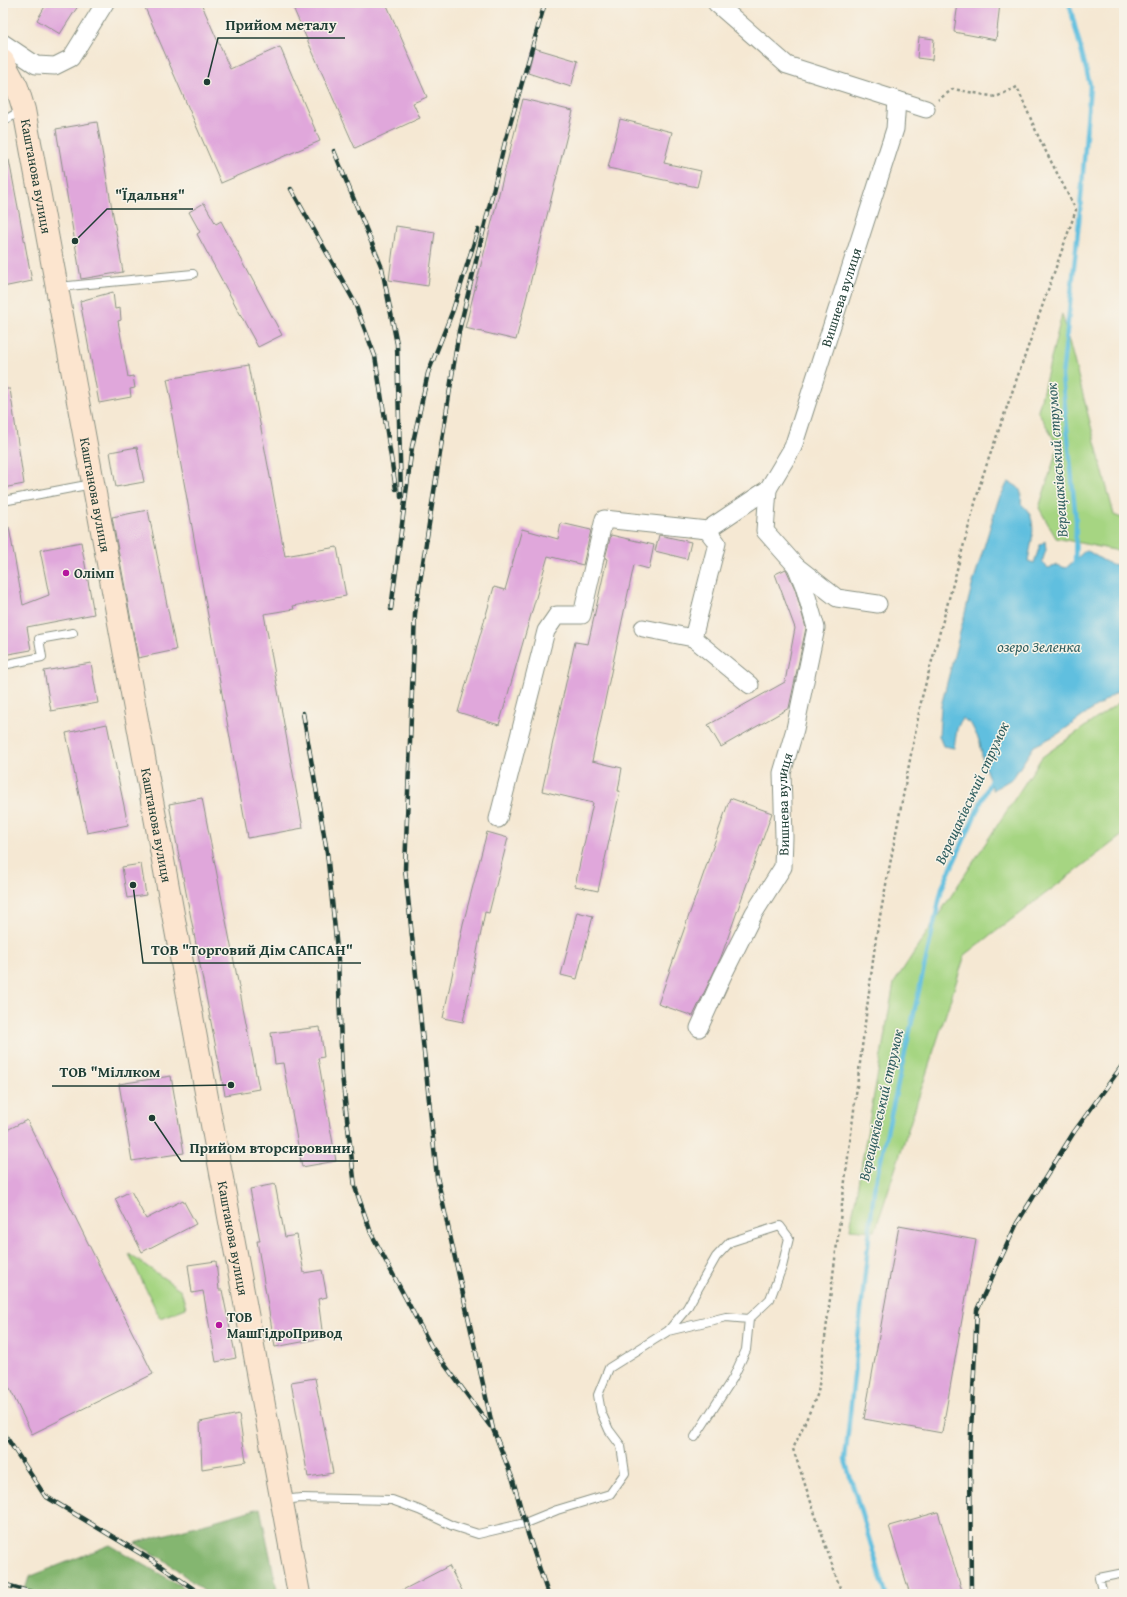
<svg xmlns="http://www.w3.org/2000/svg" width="1127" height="1597" font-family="'Gentium Book Plus',serif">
<rect width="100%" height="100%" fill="#f7f3e8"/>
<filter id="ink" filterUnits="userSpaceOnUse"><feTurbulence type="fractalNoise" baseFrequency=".025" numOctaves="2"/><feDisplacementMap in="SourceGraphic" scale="8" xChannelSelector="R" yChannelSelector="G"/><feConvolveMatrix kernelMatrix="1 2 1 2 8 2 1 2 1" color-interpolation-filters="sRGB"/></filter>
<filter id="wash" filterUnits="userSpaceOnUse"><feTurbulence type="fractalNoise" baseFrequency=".012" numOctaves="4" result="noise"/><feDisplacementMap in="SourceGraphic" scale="16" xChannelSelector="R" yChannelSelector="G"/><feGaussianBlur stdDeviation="0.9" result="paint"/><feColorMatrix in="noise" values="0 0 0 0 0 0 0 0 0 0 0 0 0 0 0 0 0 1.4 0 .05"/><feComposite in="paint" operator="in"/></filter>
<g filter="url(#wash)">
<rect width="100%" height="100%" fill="#f5e8d3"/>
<path fill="#a6d582" stroke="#62895b" d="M1062,314L1114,515L1124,519V551L1114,550L1056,538L1039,508L1058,447L1038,411Z
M1124,699V834L965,955L875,1231L850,1229L894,983L1042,757Z
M129,1254L181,1290L186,1308L160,1318Z"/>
<path fill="#84b670" stroke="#527a52" d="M260,1508L278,1594H208L163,1559L135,1543Z
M110,1545L186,1589L192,1594L24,1593L29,1577Z"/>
<path fill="#60bfdf" stroke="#407e8a" d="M1008,482C1021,487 1022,490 1021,504C1040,518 1031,542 1028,561L1034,563L1040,545L1045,541L1046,550L1042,562L1048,568L1057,565L1066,568L1086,550C1101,558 1106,566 1124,565V687L1058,734L1034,746L1013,778L993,790L983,762L980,742L971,724L962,718L957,729L954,748L943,746L939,736L941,706L972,586L998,501Z"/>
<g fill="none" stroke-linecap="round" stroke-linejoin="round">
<path stroke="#60bfdf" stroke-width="4.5" d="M1069,3L1090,85L1079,222L1062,376L1076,521L1075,565
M886,1594L845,1460L874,1190L942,888L992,778"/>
</g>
<g id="blocks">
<path fill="#e0a7db" d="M47,3H80L60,34L37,20Z
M143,3H201L230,69L280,47L320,141L221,183Z
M291,3H386L427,97L413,103L420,118L355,148Z
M958,3H1000L996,40L954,32Z
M919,37L934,39L932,60L917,58Z
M534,48L578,61L571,87L528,73Z
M523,99L573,111L516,340L465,328Z
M620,119L672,132L664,163L701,171L697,187L608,168Z
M97,122L123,272L81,279L56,129Z
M9,160L32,281L3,287V161Z
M204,203L216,224L221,221L282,335L258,347L197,234L200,232L189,212Z
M396,226L435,232L428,286L389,280Z
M113,292L115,309L120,308L121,320L118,321L128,377L133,376L135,388L130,389L131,397L99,403L80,301Z
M249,365L285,556L337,547L346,596L293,606L294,609L264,614L303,828L248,838L171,410H173L167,379Z
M3,389H10L24,484L3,488Z
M137,447L144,482L116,487L110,452Z
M148,510L176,650L138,658L112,517Z
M561,523L591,530L583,565L548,556L499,725L458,712L494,587L505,590L522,529L558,539Z
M3,527H9L23,605L49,595L40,550L81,542L94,614L27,627L31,650L3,655Z
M611,535L654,545L649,569L634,565L592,761L622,768L618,791H620L598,891L575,886L593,803L542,791L575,642L588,644L607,559L605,558Z
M659,535L691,542L687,559L655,551Z
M786,569L795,589L806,628L789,708L721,747L708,725L785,682L795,628L775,574Z
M91,663L98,703L51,711L44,671Z
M107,724L128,825L87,833L66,733Z
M202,798L259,1089L225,1095L169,804Z
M730,798L772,813L721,957L693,1016L658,1004Z
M487,832L508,838L489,913L485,912L463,1022L443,1018L463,924Z
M141,864L146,895L127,898L122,867Z
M577,912L593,916L577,979L561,975Z
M320,1027L324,1057L318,1058L336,1161L302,1167L283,1063L275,1064L271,1033Z
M171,1076L184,1153L132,1161L119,1084Z
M27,1120L153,1374L32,1434L3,1375V1132Z
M275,1184L285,1237L297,1235L304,1273L322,1270L327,1297L318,1299L323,1338L275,1347L257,1241H260L250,1189Z
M131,1191L146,1219L183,1200L196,1224L142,1252L115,1199Z
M899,1226L976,1240L942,1433L864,1419Z
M216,1261L219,1290H222L236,1358L216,1362L203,1291L192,1293L188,1265Z
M315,1378L333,1473L308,1477L291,1382Z
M239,1414L246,1462L202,1469L200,1422Z
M938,1512L963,1594H910L889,1526Z
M449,1566L464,1594H395Z"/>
</g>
</g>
<g filter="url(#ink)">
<use href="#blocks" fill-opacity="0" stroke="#8a9284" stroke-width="1"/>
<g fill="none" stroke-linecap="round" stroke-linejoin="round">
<g stroke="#8a9284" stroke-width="10">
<path id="lane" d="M3,121L23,110
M58,287L193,274
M3,501L92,484
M3,665L42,657L39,639L73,633
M668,1331L726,1317L749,1319
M283,1500L301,1498L392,1500L419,1510L453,1526L478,1534L525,1523L557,1510L610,1494L625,1473L621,1446L609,1430L601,1412L598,1395L609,1368L668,1331L687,1308L716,1257L730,1242L780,1226L789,1238L782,1267L770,1299L749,1319L746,1350L733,1378L695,1437
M1103,1594L1099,1578L1124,1573"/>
</g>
<g stroke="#8a9284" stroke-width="19">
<g id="street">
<path d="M716,3L787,65L926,109"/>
<path d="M3,43L36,65L55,66L71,58L105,3"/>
<path d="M768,489L765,531L796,566L837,598L878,604"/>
<path d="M707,530L717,543L693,638L750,685"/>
<path d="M643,628L693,638"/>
<path id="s1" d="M498,819L546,631L557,615H582L604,519L707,530L768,489L793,447L895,129L897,100"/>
<path id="s2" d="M699,1028L722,977L754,913L783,867L784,837L782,773L795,729L816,628L804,586L796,566"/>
</g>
</g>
<g stroke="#8a9284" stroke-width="24">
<g id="secondary">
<path id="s3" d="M3,61L17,87L24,110L299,1594"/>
</g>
</g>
<path stroke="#8a9284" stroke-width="2.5" stroke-dasharray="3 3" stroke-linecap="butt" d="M842,1594L793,1449L818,1393L876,937L922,697L982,478L1076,210L1039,138L1017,87L996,97L953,89L938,100"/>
<use href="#lane" stroke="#fff" stroke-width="8"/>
<use href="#street" stroke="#fff" stroke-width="17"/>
<use href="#secondary" stroke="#fce5cf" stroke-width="22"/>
<g stroke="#1f3d34" stroke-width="4.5">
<path id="rail" d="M545,3L505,142L459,331L415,614L405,869L437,1177L493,1429L513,1480L528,1534L548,1594
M334,151L382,268L397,344L401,497
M291,189L354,301L375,356L396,489
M391,609L412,447L428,373L453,310L478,230
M303,713L327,852L338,959L342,1075L355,1187L371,1233L431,1346L490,1426
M3,1432L45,1496L153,1561L201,1594
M3,1584L38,1594
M971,1594L970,1452L977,1310L1017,1223L1074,1132L1124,1063"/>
</g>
<use href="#rail" stroke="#f7f3e8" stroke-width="3" stroke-dasharray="9" stroke-linecap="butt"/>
</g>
</g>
<g fill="#b5179e" stroke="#f7f3e8" stroke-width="1.5">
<circle cx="66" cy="573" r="4"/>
<circle cx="219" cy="1325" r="4"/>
</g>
<g text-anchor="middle" stroke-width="3" stroke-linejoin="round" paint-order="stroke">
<g font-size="14" fill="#1f3d34" stroke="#f7f3e8">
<text dy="5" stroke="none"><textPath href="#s3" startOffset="121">Каштанова вулиця</textPath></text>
<text dy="5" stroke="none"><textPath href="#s1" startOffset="720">Вишнева вулиця</textPath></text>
<text dy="5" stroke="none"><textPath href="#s3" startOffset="445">Каштанова вулиця</textPath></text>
<text dy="5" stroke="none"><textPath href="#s2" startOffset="245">Вишнева вулиця</textPath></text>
<text dy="5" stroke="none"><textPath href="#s3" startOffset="781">Каштанова вулиця</textPath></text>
<text dy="5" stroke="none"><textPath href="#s3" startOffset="1201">Каштанова вулиця</textPath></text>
</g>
<g font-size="14" font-weight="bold" fill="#1f3d34" stroke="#f7f3e8" text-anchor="start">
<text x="74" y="578">Олімп</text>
<text x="227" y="1322">ТОВ<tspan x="227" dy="16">МашГідроПривод</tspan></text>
</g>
<g font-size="15" font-style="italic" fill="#2f5e5f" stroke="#f7f3e8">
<text transform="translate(1057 460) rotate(-94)" y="5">Верещаківський струмок</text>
<text x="1039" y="652">озеро Зеленка</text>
<text transform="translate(972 793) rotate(-65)" y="5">Верещаківський струмок</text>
<text transform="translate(881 1105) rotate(-77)" y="5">Верещаківський струмок</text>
</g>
</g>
<path fill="none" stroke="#1f3d34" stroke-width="1.5" d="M207 82L218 38H345M75 241L107 209H193M133 885L143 963H361M231 1085L168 1086H52M152 1118L181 1161H358"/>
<g fill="#1f3d34" stroke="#f7f3e8" stroke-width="1.5">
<circle cx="207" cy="82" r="4"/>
<circle cx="75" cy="241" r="4"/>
<circle cx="133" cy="885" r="4"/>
<circle cx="231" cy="1085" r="4"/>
<circle cx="152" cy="1118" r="4"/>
</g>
<g font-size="15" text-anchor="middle" font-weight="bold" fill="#1f3d34" stroke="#f7f3e8" stroke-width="3" stroke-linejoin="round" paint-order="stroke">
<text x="281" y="30">Прийом металу</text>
<text x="150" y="200">"Їдальня"</text>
<text x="252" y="955">ТОВ "Торговий Дім САПСАН"</text>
<text x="110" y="1077">ТОВ "Міллком</text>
<text x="270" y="1153">Прийом вторсировини</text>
</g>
<rect width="1127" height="1597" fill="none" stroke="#f7f3e8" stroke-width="16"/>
</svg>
